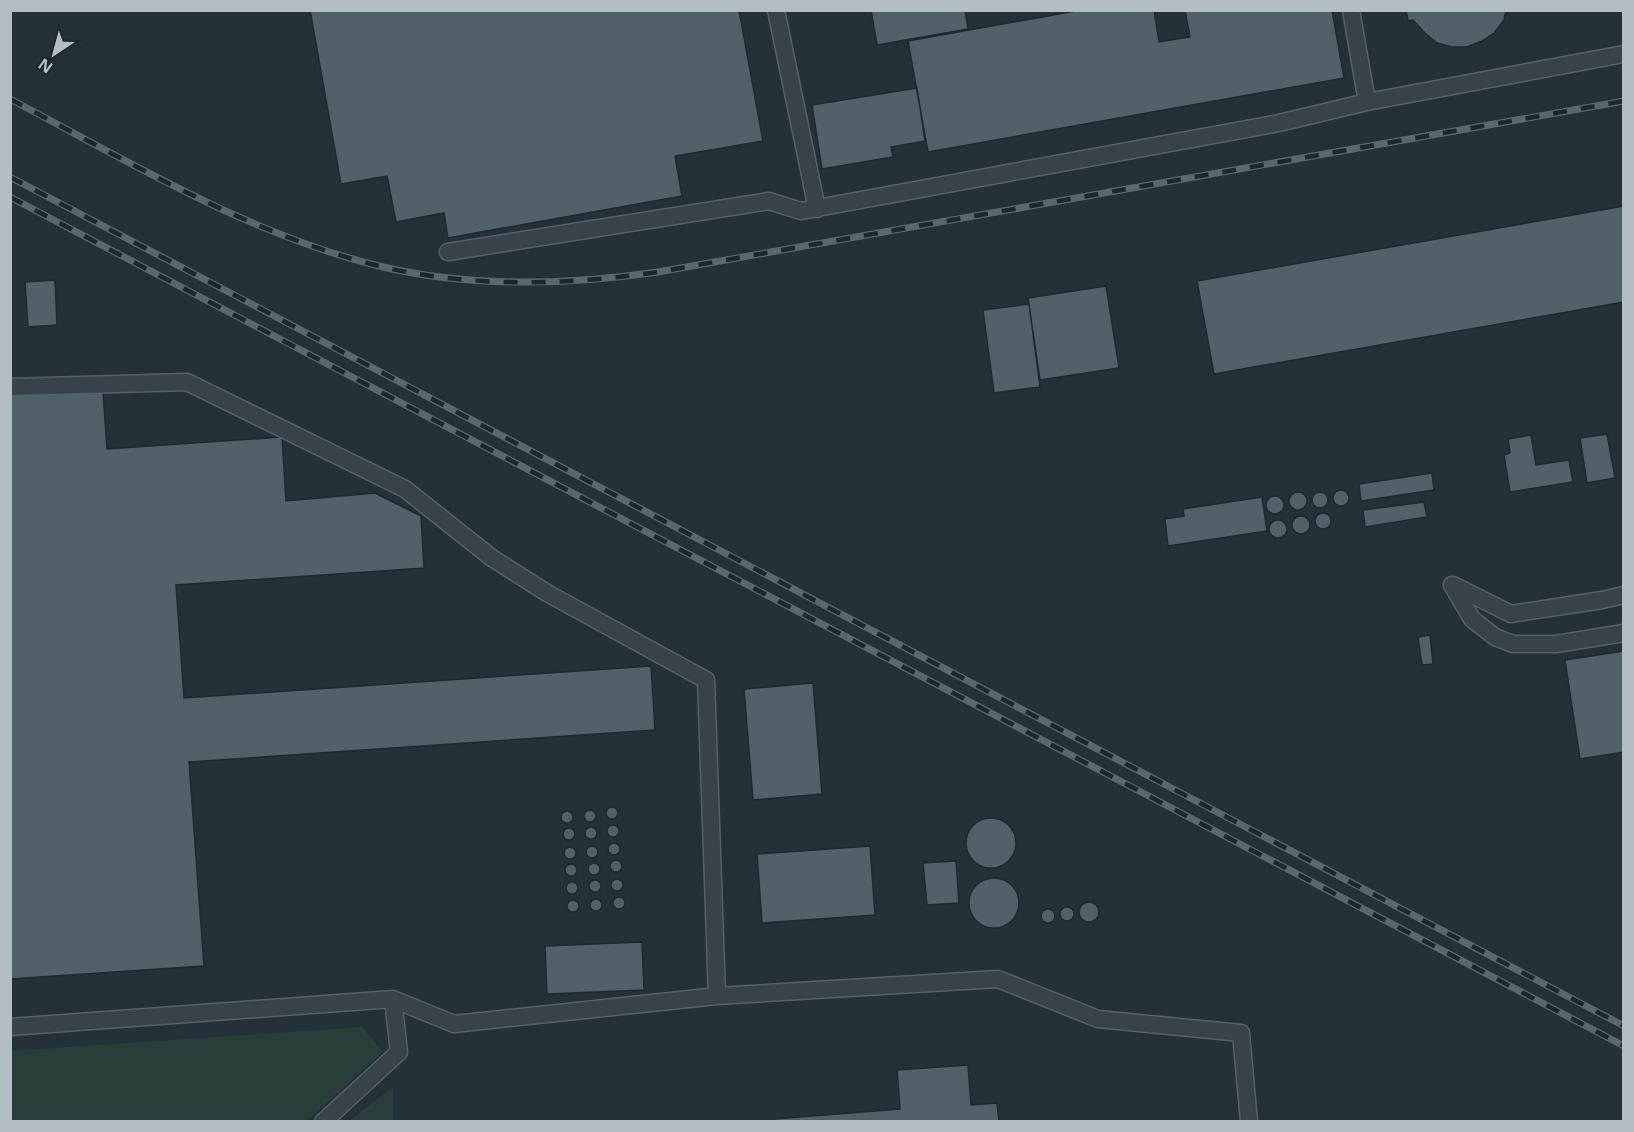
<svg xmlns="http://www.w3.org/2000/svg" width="1634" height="1132" font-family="'Noto Sans',sans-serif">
<rect width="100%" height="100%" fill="#243139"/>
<path fill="#293e3a" d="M362,1027L383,1052L306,1121H11V1051Z
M393,1087V1121H349Z"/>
<path fill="#526069" stroke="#1f2930" stroke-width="1.5" d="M310,10H739L763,141L675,156L682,196L448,238L444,213L396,222L387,176L341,184Z
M871,10H965L968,29L877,45Z
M1081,10H1154L1159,42L1190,37L1185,10H1332L1344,78L928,152L908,41Z
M1406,10H1506L1504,20L1494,33L1482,41L1467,47H1452L1437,43L1425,33L1413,20L1408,21Z
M917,88L925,141L891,147L893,157L822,169L812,105Z
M1624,206V302L1214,374L1197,281Z
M55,280L57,325L28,327L25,282Z
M1106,286L1119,368L1040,380L1028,298Z
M1029,304L1040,387L994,393L983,310Z
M102,377L107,449L282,437L286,501L375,493L421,516L424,568L176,585L184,698L651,666L655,730L189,762L204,966L10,979V383Z
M1607,434L1615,478L1587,483L1580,438Z
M1531,435L1536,465L1569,460L1573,482L1510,492L1504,455L1510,453L1508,439Z
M1432,473L1434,490L1361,501L1359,484Z
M1333 498a8 8 0 1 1 16 0a8 8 0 1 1-16 0Z
M1289 501a9 9 0 1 1 18 0a9 9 0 1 1-18 0Z
M1312 500a8 8 0 1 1 16 0a8 8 0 1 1-16 0Z
M1266 505a9 9 0 1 1 18 0a9 9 0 1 1-18 0Z
M1262,497L1267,531L1168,546L1165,519L1184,516L1183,509Z
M1424,502L1427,517L1365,527L1363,510Z
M1315 521a8 8 0 1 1 16 0a8 8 0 1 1-16 0Z
M1292 525a9 9 0 1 1 18 0a9 9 0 1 1-18 0Z
M1269 529a9 9 0 1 1 18 0a9 9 0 1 1-18 0Z
M1430,635L1433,664L1422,665L1418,637Z
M1624,651V752L1580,759L1565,660Z
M813,683L822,794L753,800L744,689Z
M606 813a6 6 0 1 1 12 0a6 6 0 1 1-12 0Z
M584 816a6 6 0 1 1 12 0a6 6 0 1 1-12 0Z
M561 817a6 6 0 1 1 12 0a6 6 0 1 1-12 0Z
M966 843a25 25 0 1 1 50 0a25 25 0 1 1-50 0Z
M607 831a6 6 0 1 1 12 0a6 6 0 1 1-12 0Z
M585 833a6 6 0 1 1 12 0a6 6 0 1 1-12 0Z
M563 834a6 6 0 1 1 12 0a6 6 0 1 1-12 0Z
M608 849a6 6 0 1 1 12 0a6 6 0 1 1-12 0Z
M586 852a6 6 0 1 1 12 0a6 6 0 1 1-12 0Z
M870,846L875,915L762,923L757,854Z
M564 853a6 6 0 1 1 12 0a6 6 0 1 1-12 0Z
M610 866a6 6 0 1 1 12 0a6 6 0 1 1-12 0Z
M956,861L959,903L927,905L923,863Z
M588 869a6 6 0 1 1 12 0a6 6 0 1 1-12 0Z
M565 870a6 6 0 1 1 12 0a6 6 0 1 1-12 0Z
M969 903a25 25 0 1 1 50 0a25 25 0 1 1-50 0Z
M611 885a6 6 0 1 1 12 0a6 6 0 1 1-12 0Z
M589 886a6 6 0 1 1 12 0a6 6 0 1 1-12 0Z
M566 888a6 6 0 1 1 12 0a6 6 0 1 1-12 0Z
M613 903a6 6 0 1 1 12 0a6 6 0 1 1-12 0Z
M590 905a6 6 0 1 1 12 0a6 6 0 1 1-12 0Z
M567 906a6 6 0 1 1 12 0a6 6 0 1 1-12 0Z
M1079 912a10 10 0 1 1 20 0a10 10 0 1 1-20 0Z
M1060 914a7 7 0 1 1 14 0a7 7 0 1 1-14 0Z
M1041 916a7 7 0 1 1 14 0a7 7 0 1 1-14 0Z
M642,942L644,990L547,994L545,946Z
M968,1065L971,1105L997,1103L999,1122H774V1119L900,1109L897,1070Z"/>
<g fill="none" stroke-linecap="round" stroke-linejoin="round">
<g stroke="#566067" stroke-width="19">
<path id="lane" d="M776,10L817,209
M1351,10L1367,102
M448,252L769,201L801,211L1279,123L1367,102L1624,54
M10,387L187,382L405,489L492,558L547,593L706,680L717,996
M1452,585L1472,619L1495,637L1513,644H1556L1624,633
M1453,585L1511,614L1602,600L1624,595
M10,1027L393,999L454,1024L717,996L998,979L1098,1019L1241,1033L1249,1122
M323,1122L399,1052L393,999"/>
</g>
<use href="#lane" stroke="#384249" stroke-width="16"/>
<g stroke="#5a6770" stroke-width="7">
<path id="rail" d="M10,99C130,162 249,235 383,267C474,288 567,285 658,272L1624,101
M10,177L1624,1026
M10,197L1624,1046"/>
</g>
<use href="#rail" stroke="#1d272e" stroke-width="4.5" stroke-dasharray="14" stroke-linecap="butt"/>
</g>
<rect width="1634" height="1132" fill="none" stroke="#b3bdc5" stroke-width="24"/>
<g transform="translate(54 54) rotate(216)" stroke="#1d272e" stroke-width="4.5" paint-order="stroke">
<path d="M0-4.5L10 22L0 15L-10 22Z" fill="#b3bdc5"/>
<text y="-9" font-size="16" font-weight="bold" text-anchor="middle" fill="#b3bdc5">N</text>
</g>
</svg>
